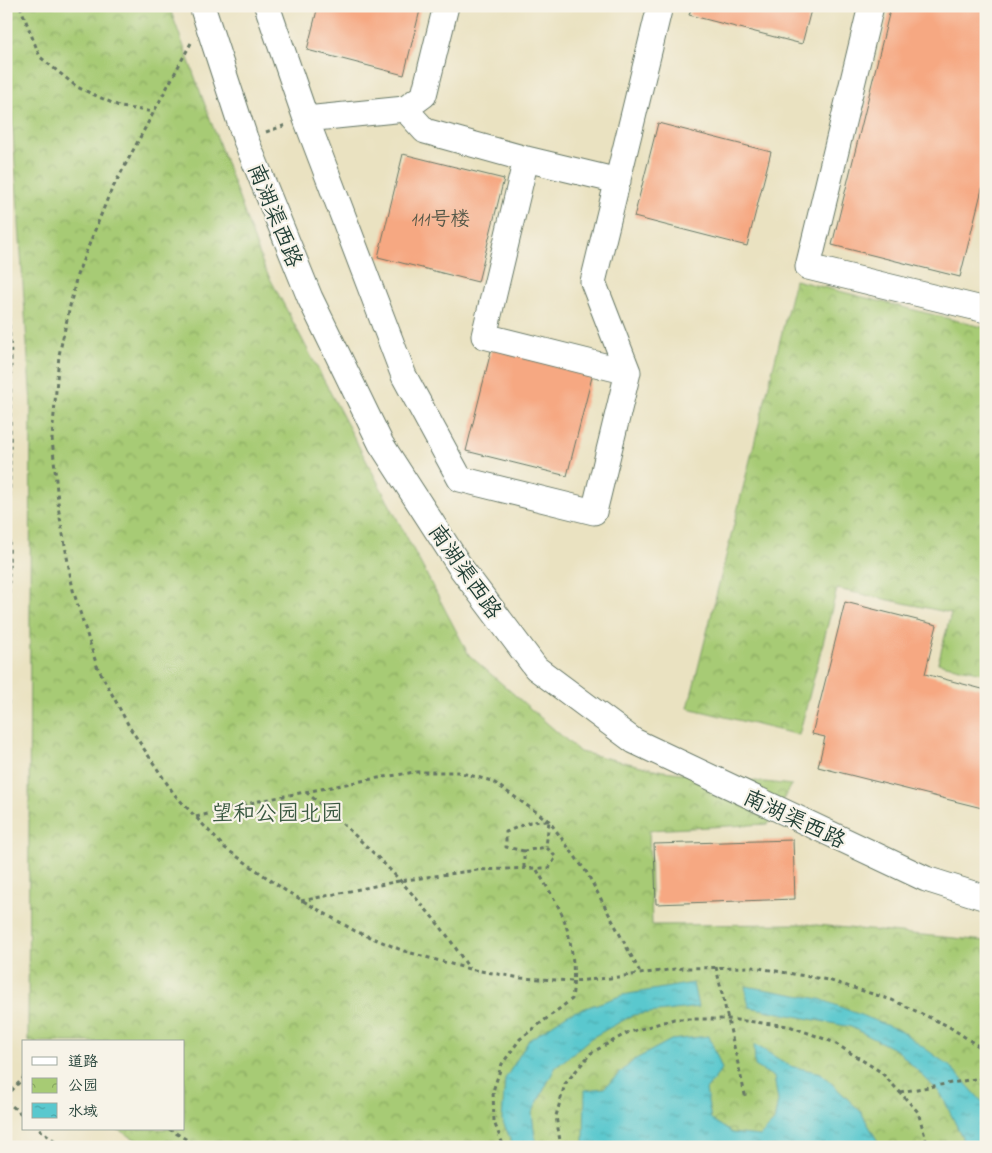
<svg xmlns="http://www.w3.org/2000/svg" width="992" height="1153" font-family="'Indie Flower','LXGW WenKai TC',sans-serif">
<defs>
<pattern id="park-crowns" width="20" height="18" patternUnits="userSpaceOnUse" patternTransform="scale(1.25)"><rect width="20" height="18" fill="#a7cb74"/><path d="M2 6a3 3 0 1 1 6 0M12 15a3 3 0 1 1 6 0" fill="none" stroke="#87a660"/></pattern>
<pattern id="water-ripples" width="26" height="14" patternUnits="userSpaceOnUse" patternTransform="scale(1.25)"><rect width="26" height="14" fill="#5ac8ce"/><path d="M2 4q2-2 4 0t4 0M15 11q2-2 4 0t4 0" fill="none" stroke="#4aa4a8"/></pattern>
</defs>
<rect width="100%" height="100%" fill="#f7f3e8"/>
<filter id="ink" filterUnits="userSpaceOnUse"><feTurbulence type="fractalNoise" baseFrequency=".02" numOctaves="2"/><feDisplacementMap in="SourceGraphic" scale="10" xChannelSelector="R" yChannelSelector="G"/><feConvolveMatrix kernelMatrix="1 2 1 2 8 2 1 2 1" color-interpolation-filters="sRGB"/></filter>
<filter id="wash" filterUnits="userSpaceOnUse"><feTurbulence type="fractalNoise" baseFrequency=".0096" numOctaves="4" result="noise"/><feDisplacementMap in="SourceGraphic" scale="20" xChannelSelector="R" yChannelSelector="G"/><feGaussianBlur stdDeviation="1.12" result="paint"/><feColorMatrix in="noise" values="0 0 0 0 0 0 0 0 0 0 0 0 0 0 0 0 0 1.4 0 .05"/><feComposite in="paint" operator="in"/></filter>
<g filter="url(#wash)">
<rect width="100%" height="100%" fill="#eae2c1"/>
<path fill="url(#park-crowns)" stroke="#638454" d="M6,6H169L264,267L469,655L580,752L663,771L792,785L768,824L649,830L652,925L805,924L986,941V1147H149L117,1129H184V1042H28L31,404L6,27Z
M795,280L986,328V674L938,663L951,613L837,589L799,735L688,708Z"/>
<path fill="url(#water-ripples)" stroke="#3c8281" d="M693,983L698,1007L633,1015L591,1038L555,1068L532,1113L536,1147H514L502,1120L505,1079L529,1040L568,1014L623,995Z
M745,986L820,999L901,1031L952,1068L986,1106V1147H962V1137L941,1094L898,1051L851,1027L749,1007Z
M709,1036L722,1069L706,1090L711,1119L732,1133L760,1136L774,1122L778,1101L774,1077L755,1066L754,1044L790,1066L821,1073L861,1112L881,1147H617L614,1142L602,1145V1147H586L584,1141L585,1090L604,1088L634,1060L671,1040Z"/>
<g id="blocks">
<path fill="#f6a882" d="M318,6H421L404,75L307,50Z
M692,6H812L802,44L689,15Z
M891,6H986V173L960,277L832,245Z
M658,123L771,152L747,246L634,217Z
M403,154L504,179L478,282L378,257Z
M492,347L593,373L567,476L466,451Z
M845,602L937,625L925,674L986,690V809L818,767L825,737L812,734Z
M793,840L795,899L656,904L654,844Z"/>
</g>
</g>
<g filter="url(#ink)">
<use href="#blocks" fill-opacity="0" stroke="#667765" stroke-width="1"/>
<g fill="none" stroke-linecap="round" stroke-linejoin="round">
<g stroke="#667765" stroke-width="27">
<path id="minor" d="M202,6L245,138L310,298L381,444L461,568L536,668L634,741L926,879L986,898
M267,6L306,119L404,376L460,479L594,512L628,372L593,282L660,6
M446,6L424,95L405,109L425,131L526,159L618,181
M871,6L808,267L986,310
M306,119L405,109
M526,159L484,336L628,372"/>
</g>
<path stroke="#667765" stroke-width="3" stroke-dasharray="4 4" stroke-linecap="butt" d="M20,6L40,57L77,87L121,107L154,112
M191,43L109,195L77,275L59,355L52,438L59,512L73,590L97,666L130,728L174,794L225,848L286,891L355,931L404,951L469,969L521,978L574,981L610,978L683,968L753,967L828,980L892,1000L948,1026L986,1051
M266,132L286,125
M6,277L11,354L6,919
M306,792C353,831 399,876 438,924C450,938 459,954 469,968
M196,817L259,801L372,779L415,772H458L492,781L549,821L587,873L641,974
M524,851L506,847V832L530,822L549,821L546,847
M524,868V851L546,847L556,857L549,868H536
M301,901L399,881L477,870L536,868C544,883 554,897 561,912C572,936 576,973 572,999L520,1039L502,1064L493,1091L494,1122L504,1147
M716,967L746,1099
M900,1092L986,1077
M6,1097L24,1077
M6,1101L24,1116
M39,1129L63,1147
M169,1129L199,1147
M561,1147L556,1116L565,1084L591,1053L627,1033L674,1019H728L789,1026L833,1042L881,1072L918,1112L928,1147"/>
<use href="#minor" stroke="#fff" stroke-width="25"/>
</g>
</g>
<g text-anchor="middle" stroke-width="4.5" stroke-linejoin="round" paint-order="stroke">
<g font-size="20" fill="#555848">
<text x="441" y="225">111号楼</text>
</g>
<g font-size="22" fill="#1f3d34" stroke="#f7f3e8">
<text transform="translate(276 215) rotate(68)" y="8">南湖渠西路</text>
<text transform="translate(466 571) rotate(55)" y="8">南湖渠西路</text>
<text transform="translate(795 818) rotate(25)" y="8">南湖渠西路</text>
</g>
<g font-size="22" fill="#3a5941" stroke="#f7f3e8">
<text x="277" y="820">望和公园北园</text>
</g>
</g>
<rect width="992" height="1153" fill="none" stroke="#f7f3e8" stroke-width="25"/>
<rect x="22" y="1040" width="162" height="90" fill="#f7f3e8" stroke="#a1aaa0"/>
<rect x="32" y="1057" width="25" height="8" fill="#ffffff" stroke="#a1aaa0"/>
<text x="68" y="1066" font-size="15" fill="#1f3d34">道路</text>
<rect x="32" y="1078" width="25" height="15" fill="url(#park-crowns)" stroke="#a1aaa0"/>
<text x="68" y="1090" font-size="15" fill="#1f3d34">公园</text>
<rect x="32" y="1103" width="25" height="15" fill="url(#water-ripples)" stroke="#a1aaa0"/>
<text x="68" y="1116" font-size="15" fill="#1f3d34">水域</text>
</svg>
